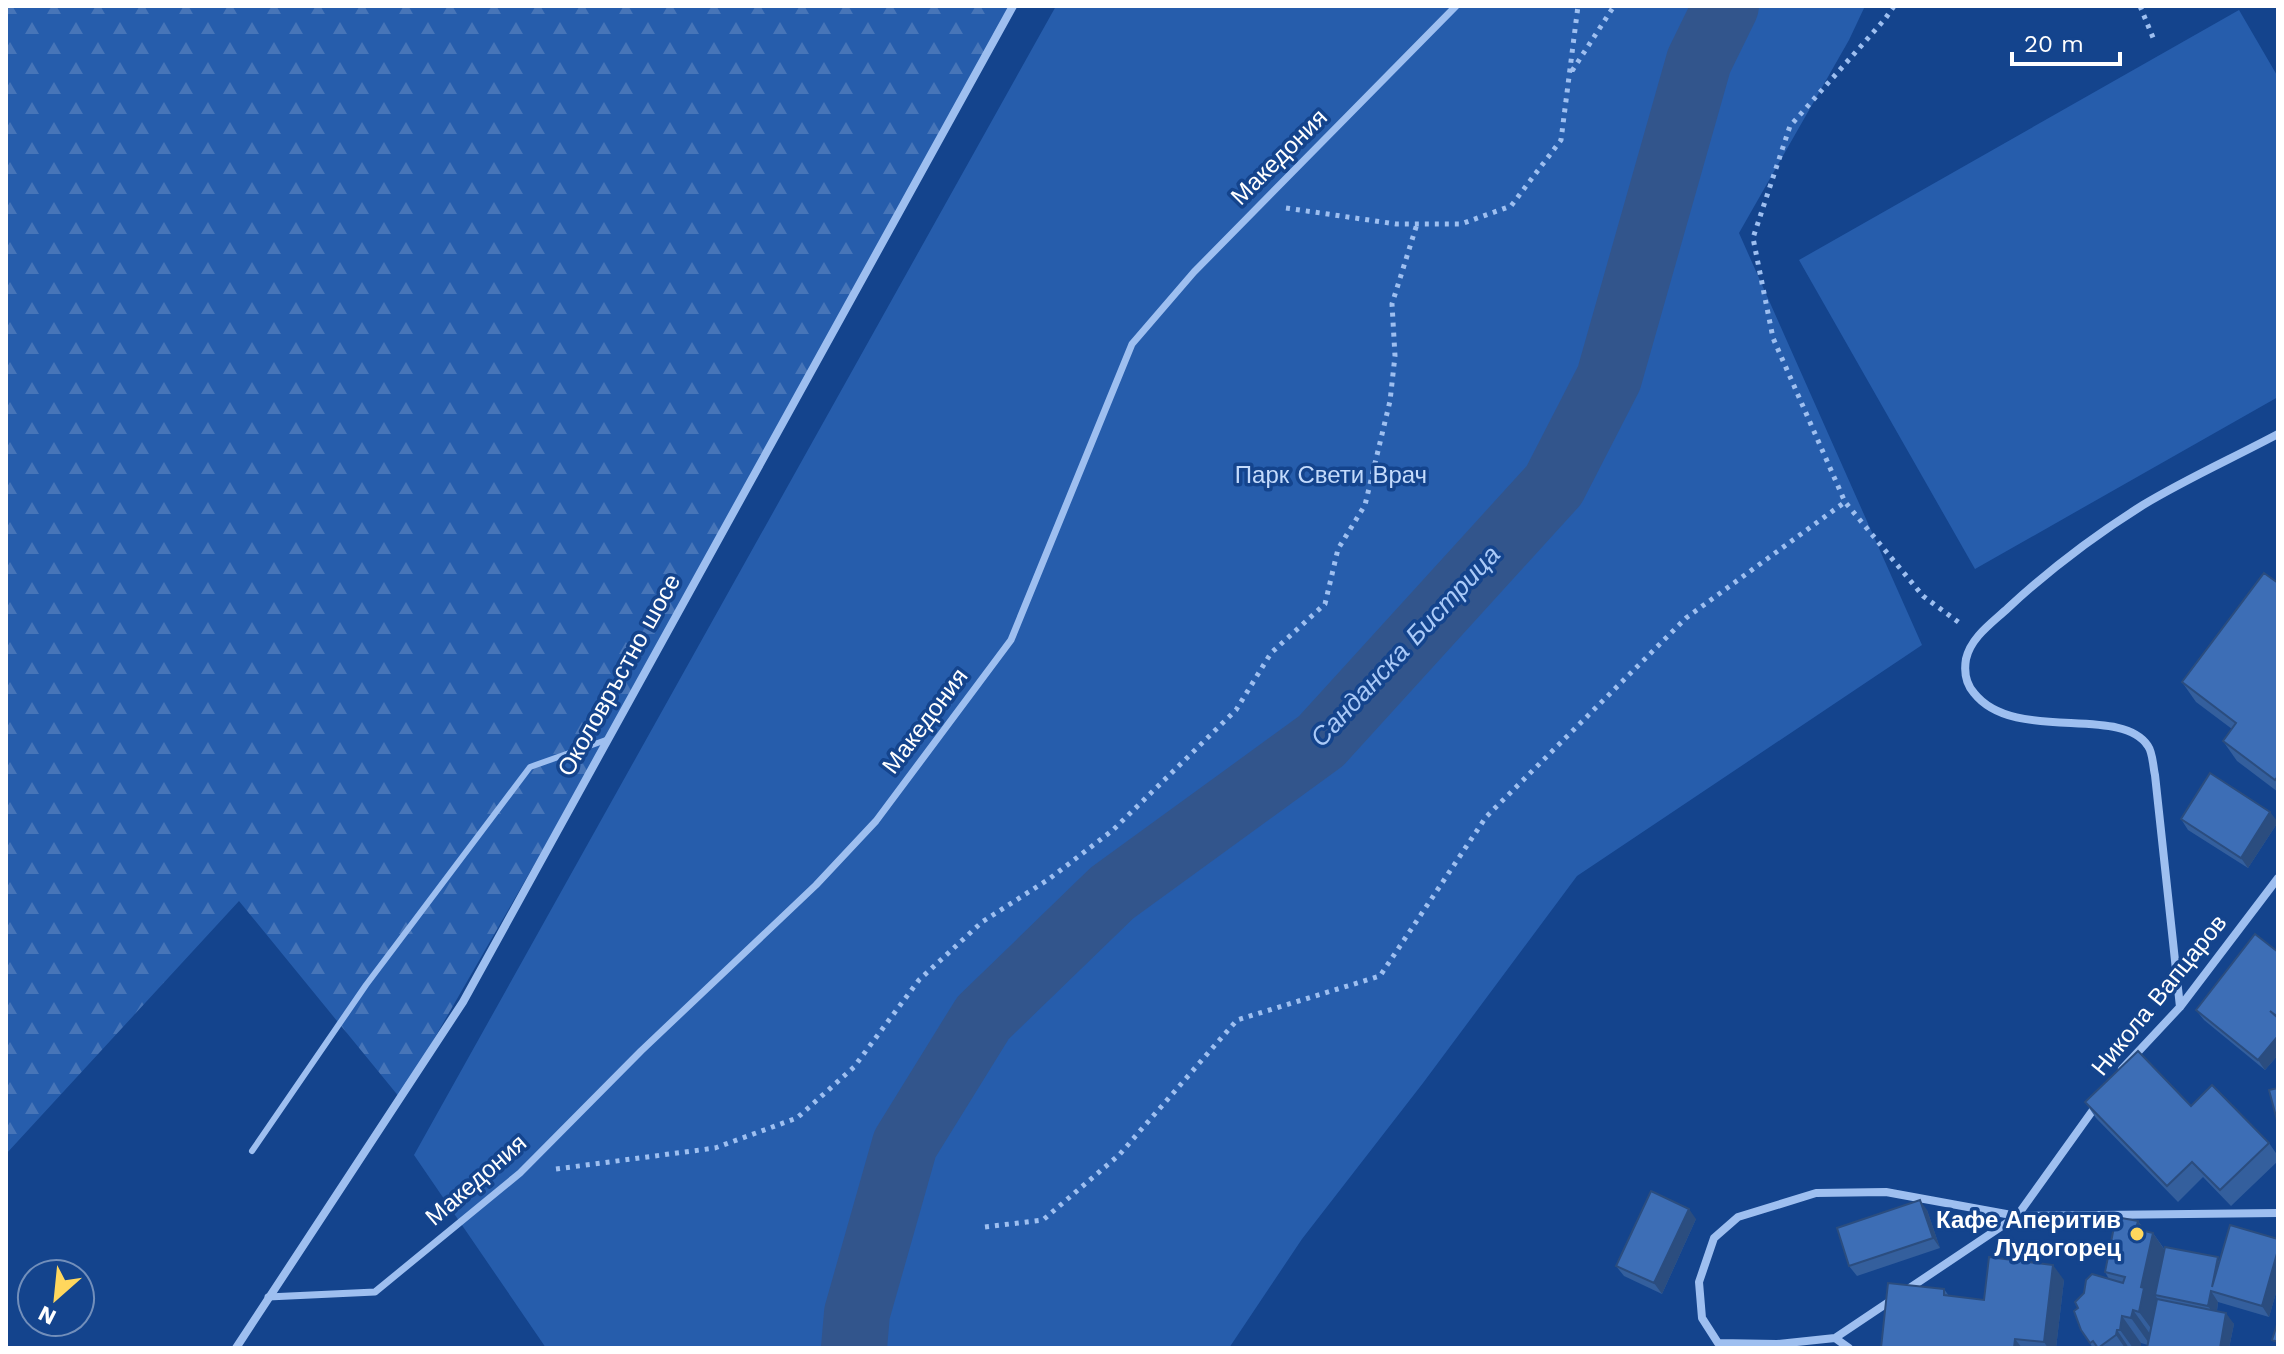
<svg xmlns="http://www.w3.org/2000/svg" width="2284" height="1354" font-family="'Work Sans',sans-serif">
<defs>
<pattern id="forest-firs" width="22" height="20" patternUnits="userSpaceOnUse" patternTransform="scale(2)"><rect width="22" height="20" fill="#265dac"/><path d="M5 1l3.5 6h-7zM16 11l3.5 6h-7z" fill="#4775b8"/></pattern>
</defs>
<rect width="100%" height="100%" fill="#14448d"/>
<path fill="url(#forest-firs)" d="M6,6H1013L606,740L400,1098L239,901L6,1154Z"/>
<path fill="#265dac" d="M1056,6H1865L1849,40L1739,233L1922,645L1577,876L1423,1083L1302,1239L1229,1348H546L414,1155Z
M2239,10L2278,77V397L1975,569L1799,260Z"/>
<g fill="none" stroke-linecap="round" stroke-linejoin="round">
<path stroke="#32558c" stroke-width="66" d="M854,1348L857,1313L905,1144L983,1018L1112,893L1321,741L1554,485L1609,378L1699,61L1726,6"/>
<path stroke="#9ebff0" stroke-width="5" stroke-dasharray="4 6" stroke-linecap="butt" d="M1894,6L1885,19L1790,126L1753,238L1773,338L1845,502L1923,596L1961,624
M2140,6L2154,40
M1572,71L1614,6
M1286,208L1396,224H1461L1511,206L1561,140L1578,6
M556,1169L715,1148L797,1118L854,1067L919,980L982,922L1049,879L1113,830L1236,710L1271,653L1325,604L1338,549L1365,505L1390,401L1395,356L1392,304L1417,224
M985,1227L1043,1220L1119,1155L1237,1020L1380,976L1486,817L1686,618L1845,502"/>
<path stroke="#9ebff0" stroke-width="6" d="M252,1151L366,985L530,767L606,740"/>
<path stroke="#9ebff0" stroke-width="7" d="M268,1297L375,1292L520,1173L641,1051L816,885L876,821L1011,640L1132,344L1194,272L1456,6"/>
<path stroke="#9ebff0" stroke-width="8" d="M2180,1007L2155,775C2153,767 2153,753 2148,746C2121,704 2014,744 1974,693C1966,684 1964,671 1966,659C1971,637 1992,623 2008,608C2049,570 2095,535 2143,505C2186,479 2233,458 2278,434
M2122,1069L2180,1007L2278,878
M1886,1192L2017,1216L1835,1338L1777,1344L1718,1343L1702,1318L1699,1282L1714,1238L1738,1217L1816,1193Z
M2017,1216L2098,1103
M2017,1216L2278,1213
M1835,1338L1849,1348
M236,1348L463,1002L1013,6"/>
</g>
<path fill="#345f9d" d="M2278,583V792L2237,761L2223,741L2232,729L2196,702L2182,682Z
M2181,819L2278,822L2248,868L2188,830Z
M2278,952V1055L2265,1070L2204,1020L2196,1010Z
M2085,1102L2191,1106L2269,1143L2278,1156V1161L2231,1206L2203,1177L2178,1202L2096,1118Z
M1927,1210L1940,1248L1857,1276L1849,1266Z
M1696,1219L1662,1294L1624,1276L1616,1266Z
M2138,1221L2145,1231L2153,1233L2165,1250L2220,1261L2278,1239V1286L2269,1317L2218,1302L2217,1311L2234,1324L2229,1348H2147L2148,1345L2141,1343V1348H2093L2081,1330L2078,1308L2109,1279L2105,1272Z
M2064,1280L2056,1348H1881L1944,1289L1949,1296L1984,1300Z"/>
<path fill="#2b4d7f" d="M2270,812L2278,822L2248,868L2241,858Z
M2278,1036V1055L2265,1070L2258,1060Z
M1920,1200L1927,1210L1940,1248L1933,1238Z
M1689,1209L1696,1219L1662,1294L1654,1283Z
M2138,1221L2151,1241L2153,1233L2172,1261L2155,1295L2162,1306L2159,1339L2139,1312L2141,1287L2136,1229Z
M2278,1250V1286L2269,1317L2262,1306Z
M2053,1265L2064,1280L2056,1348H2048L2044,1342Z
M2211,1291L2218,1302L2216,1317L2208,1306Z
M2133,1310L2153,1338L2151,1346L2131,1318Z
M2226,1313L2234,1324L2229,1348H2220Z
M2122,1316L2141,1343V1348H2133L2120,1330Z
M2117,1330L2129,1348H2125L2116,1335Z
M2015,1339L2022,1348H2014Z"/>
<path fill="#3d6eb6" stroke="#2b4d7f" stroke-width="2" d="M2264,573L2278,583V776L2275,780L2223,741L2236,723L2182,682Z
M2210,773L2270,812L2241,858L2181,819Z
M2255,934L2278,952V1017L2270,1011L2278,1018V1036L2258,1060L2196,1010Z
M2138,1051L2191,1106L2212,1085L2269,1143L2220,1190L2192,1162L2167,1186L2085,1102Z
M2278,1088V1124L2269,1090Z
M1651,1191L1689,1209L1654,1283L1616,1266Z
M1920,1200L1933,1238L1849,1266L1837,1228Z
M2116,1217L2138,1221L2136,1229L2153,1233L2141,1287L2144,1288L2139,1312L2133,1310L2131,1318L2122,1316L2120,1330H2117L2116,1335L2098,1348L2093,1341L2090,1343L2081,1330L2074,1311L2078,1308L2075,1302L2084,1293L2086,1280L2092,1274L2123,1283L2125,1277L2105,1272Z
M2230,1225L2278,1239V1250L2262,1306L2211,1291L2208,1306L2155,1295L2165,1247L2218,1257L2212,1287Z
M1989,1257L2053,1265L2044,1342L2015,1339L2014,1348H1881L1888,1283L1944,1289V1295L1984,1300Z
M2157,1299L2226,1313L2220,1348H2147Z
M2278,1321V1342L2272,1340Z"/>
<circle fill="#ffd75d" stroke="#14448d" stroke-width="3" cx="2137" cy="1234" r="8"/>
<g text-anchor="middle" stroke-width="7" stroke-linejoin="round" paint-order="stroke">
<g font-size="24" fill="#fff" stroke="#14448d">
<text transform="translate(1279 157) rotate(-45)" y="8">Македония</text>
<text transform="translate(619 675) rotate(-61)" y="8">Околовръстно шосе</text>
<text transform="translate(925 721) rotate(-53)" y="8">Македония</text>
<text transform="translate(2159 995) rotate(-51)" y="8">Никола Вапцаров</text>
<text transform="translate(476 1180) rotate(-41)" y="8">Македония</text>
</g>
<g font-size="24" fill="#c4dbfc" stroke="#14448d">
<text x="1331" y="483">Парк Свети Врач</text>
</g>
<g font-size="24" font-weight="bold" fill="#fff" stroke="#14448d" text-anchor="end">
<text x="2121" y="1228">Кафе Аперитив<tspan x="2121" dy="28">Лудогорец</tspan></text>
</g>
<g font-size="26" font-style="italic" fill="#aacaf8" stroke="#14448d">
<text transform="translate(1405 646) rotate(-47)" y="9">Санданска Бистрица</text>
</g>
</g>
<rect width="2284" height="1354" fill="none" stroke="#ffffff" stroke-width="16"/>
<g transform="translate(56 1298) rotate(207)"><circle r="38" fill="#14448d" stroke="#728fbb" stroke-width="2"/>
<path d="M0-6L14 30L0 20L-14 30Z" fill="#ffd75d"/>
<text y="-12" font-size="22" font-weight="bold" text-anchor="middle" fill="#ffffff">N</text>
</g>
<path d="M2012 52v12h108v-12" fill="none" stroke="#ffffff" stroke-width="4"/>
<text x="2024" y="52" font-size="24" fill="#ffffff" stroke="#14448d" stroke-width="6" paint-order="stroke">20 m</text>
</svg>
